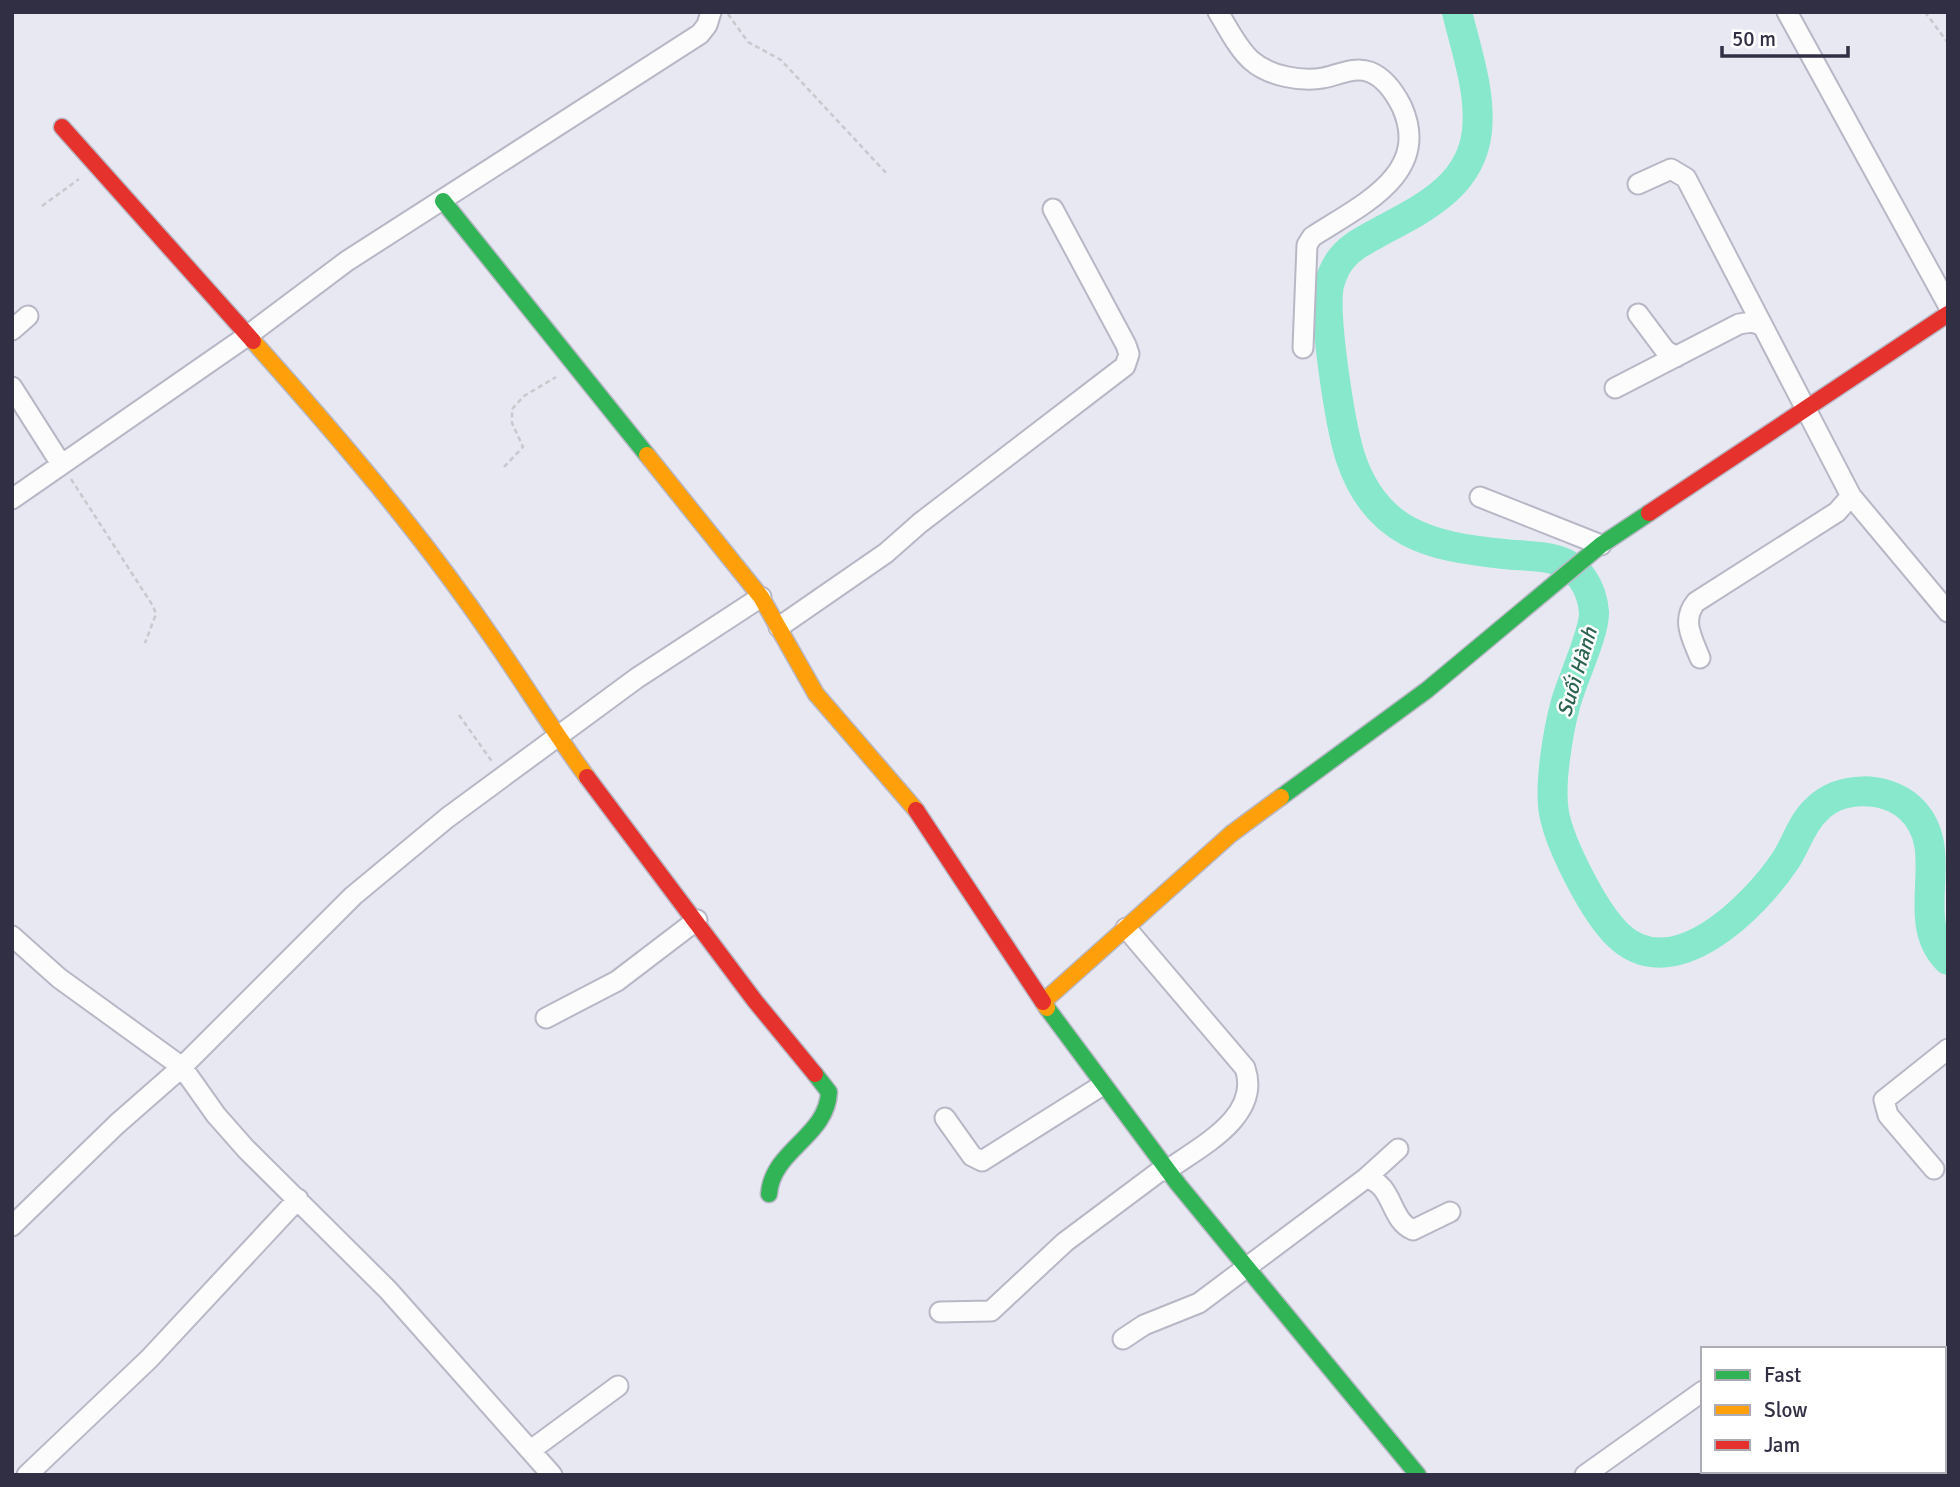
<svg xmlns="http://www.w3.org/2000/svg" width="1960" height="1487" font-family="Signika,sans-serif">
<rect width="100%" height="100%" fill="#e8e8f3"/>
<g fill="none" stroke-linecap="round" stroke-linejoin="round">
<path stroke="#87e8cc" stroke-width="30" d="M1457,12C1466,50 1481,91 1477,131C1471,186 1424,208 1381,231C1365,240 1349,247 1339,262C1335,268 1331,278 1329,285C1323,316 1340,424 1350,456C1375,534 1431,547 1504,554C1521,556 1540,555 1556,560C1579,566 1592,588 1594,612C1595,632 1572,680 1566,702C1558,731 1549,784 1554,813C1560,845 1594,912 1618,935C1673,989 1755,906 1785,861C1796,845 1801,824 1816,810C1840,785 1885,786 1910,808C1955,850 1906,918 1948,960"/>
<g stroke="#b8b7c5" stroke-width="23">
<path id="street" d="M1218,12C1228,28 1238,49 1252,61C1269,76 1302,82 1323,78C1339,75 1354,66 1370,72C1385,78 1395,93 1402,107C1432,175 1359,206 1312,237L1307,245L1303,348
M1787,12L1948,305
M1638,184L1671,169L1686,178L1851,496L1948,612
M1638,314L1665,350L1676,357
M12,330L28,316
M12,387L61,464
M1615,388L1739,324L1752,322L1761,325
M1480,497L1601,545
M12,499L247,336L347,261L700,34L707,25L711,12
M779,627L886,553L920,523L1125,366L1129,354L1126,345L1053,209
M1700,658C1692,638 1681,620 1696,602L1837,512L1851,496
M1126,928L1245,1068C1262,1117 1199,1147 1166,1171
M12,936L59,978L182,1067L216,1115L246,1149L388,1290L552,1475
M546,1018L617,981L697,920
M945,1118L972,1156L982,1161L1101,1086
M1934,1169L1888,1115L1884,1100L1948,1049
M1366,1178C1394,1184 1389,1220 1413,1230L1450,1212
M12,1226L117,1124L182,1067L353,896L447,818L637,678L761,597
M940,1312L991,1311L1065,1242L1164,1168
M1123,1339L1144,1325L1199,1303L1366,1178L1398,1149
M531,1450L618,1386
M1792,1471L1795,1475
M27,1475L149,1359L298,1199
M1585,1475L1703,1391"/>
</g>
<g stroke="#b8b7c5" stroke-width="19">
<path id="fast" d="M443,201L647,455
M1281,797L1427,690L1601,545L1649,513
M1047,1008L1178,1184L1418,1475
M769,1194C772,1150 827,1137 829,1092L815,1074"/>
</g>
<g stroke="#b8b7c5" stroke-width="19">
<path id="slow" d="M253,341C337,435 420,532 491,636C524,683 553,731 587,777
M647,455L761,597L816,694L916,810
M1047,1008L1043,1002L1231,834L1281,797"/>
</g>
<g stroke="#b8b7c5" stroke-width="19">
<path id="jam" d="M62,127L253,341
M1649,513L1948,314
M587,777L755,1001L815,1074
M916,810L1043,1002"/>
</g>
<path stroke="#c9c8cd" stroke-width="2.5" stroke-dasharray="5 3.5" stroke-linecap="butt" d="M1925,12L1948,43
M728,14L748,42L781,60L888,175
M42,206L79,179
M504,467L523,447L512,423V409L524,396L556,377
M71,479L153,606L156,614L145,643
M459,715L493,763"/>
<use href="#street" stroke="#fcfcfd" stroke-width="19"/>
<use href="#fast" stroke="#30b455" stroke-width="16"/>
<use href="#slow" stroke="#ff9f0a" stroke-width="16"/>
<use href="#jam" stroke="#e5322d" stroke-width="16"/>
</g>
<g text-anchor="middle" stroke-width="5" stroke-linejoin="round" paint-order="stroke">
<g font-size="21" font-style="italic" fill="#2b6350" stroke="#fff">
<text transform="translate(1577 672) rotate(-73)" y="7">Suối Hành</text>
</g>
</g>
<rect width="1960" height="1487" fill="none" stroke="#312f44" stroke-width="28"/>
<rect x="1701" y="1347" width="245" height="126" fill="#ffffff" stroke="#adacb4" stroke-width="2"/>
<rect x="1715" y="1370" width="35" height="10" fill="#30b455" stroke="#adacb4" stroke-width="2"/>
<text x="1764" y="1382" font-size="21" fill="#312f44">Fast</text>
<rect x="1715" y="1405" width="35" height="10" fill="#ff9f0a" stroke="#adacb4" stroke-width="2"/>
<text x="1764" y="1417" font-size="21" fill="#312f44">Slow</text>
<rect x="1715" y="1440" width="35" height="10" fill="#e5322d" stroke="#adacb4" stroke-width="2"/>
<text x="1764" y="1452" font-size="21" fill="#312f44">Jam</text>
<path d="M1722 46v10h126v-10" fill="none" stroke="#312f44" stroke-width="3.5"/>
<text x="1732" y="46" font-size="21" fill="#312f44" stroke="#ffffff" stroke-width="5" paint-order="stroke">50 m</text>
</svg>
